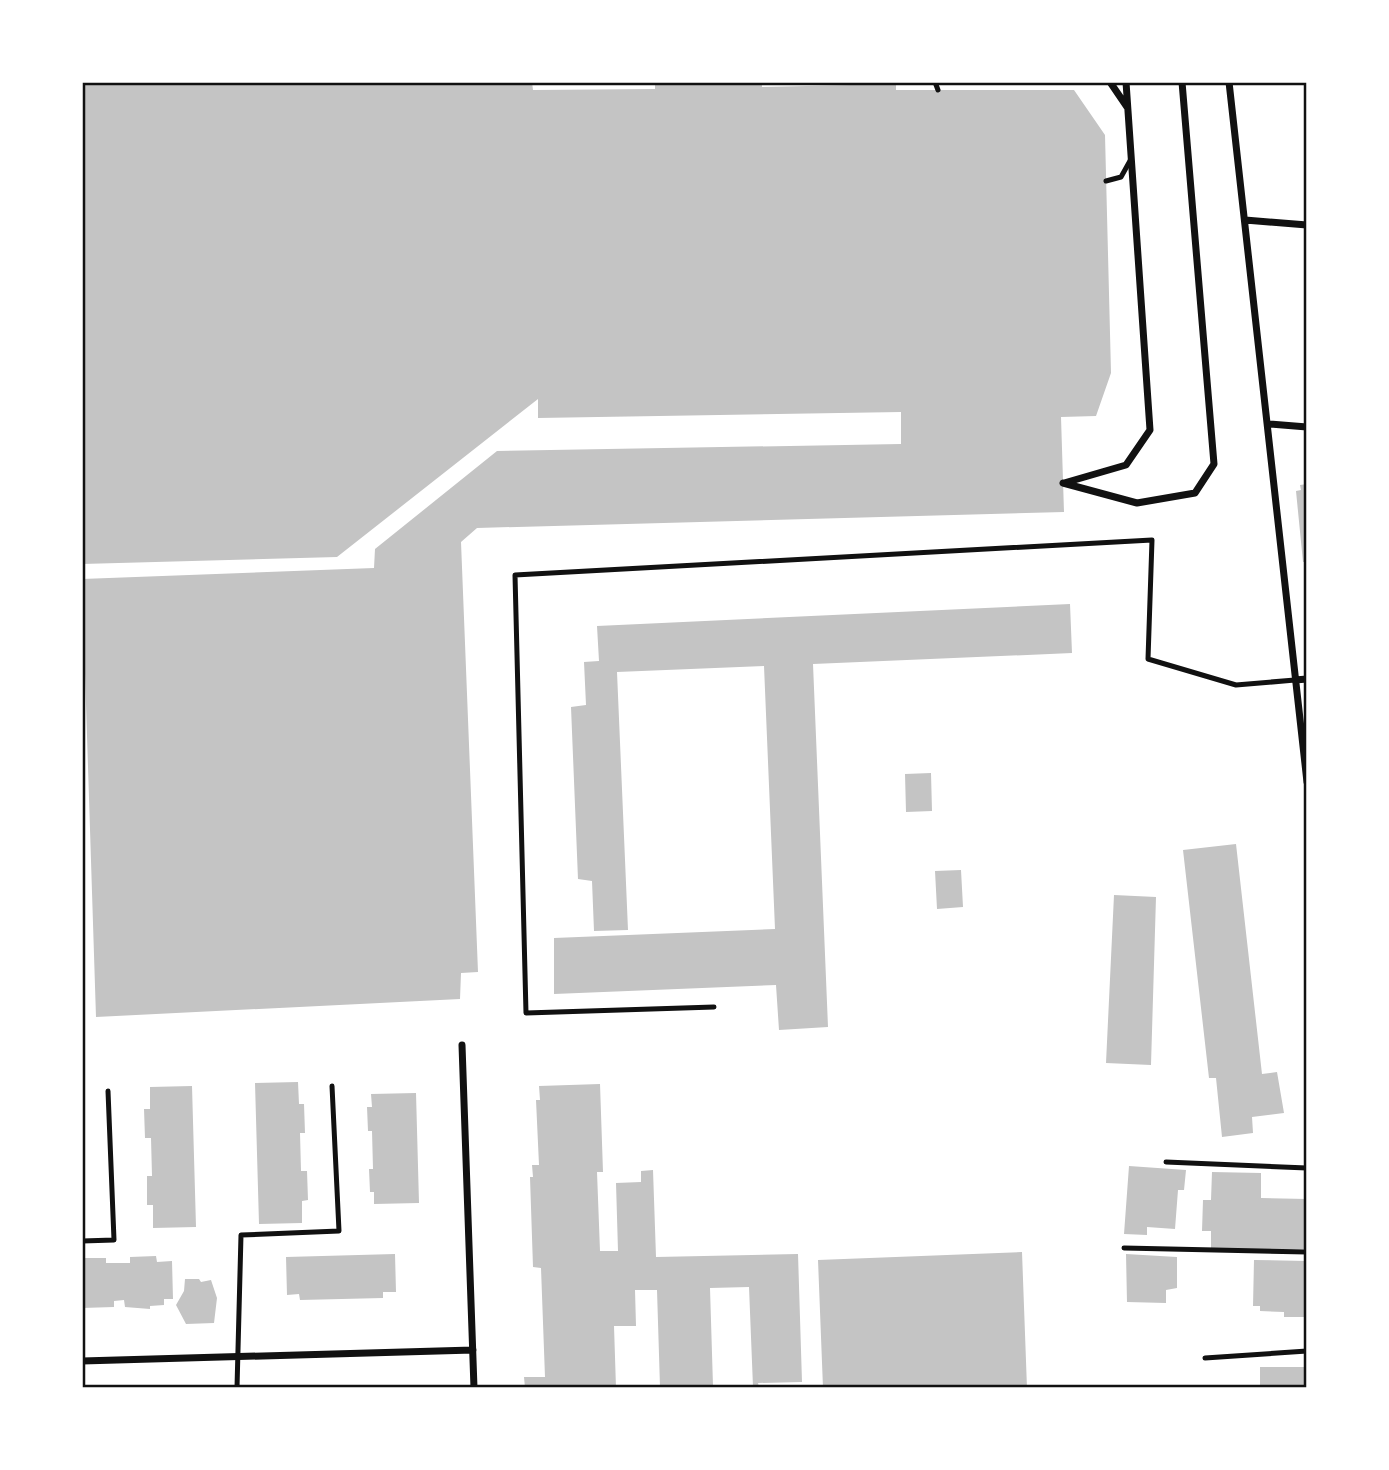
<svg xmlns="http://www.w3.org/2000/svg" width="1389" height="1470" font-family="'Public Sans',sans-serif">
<rect width="100%" height="100%" fill="#fff"/>
<path fill="#c4c4c4" d="M 82,82 L 532,82 L 533,90 L 655,89 L 655,82 L 762,82 L 762,87 L 896,84 L 896,90 L 1074,90 L 1105,135 L 1111,373 L 1096,416 L 1061,417 L 1064,512 L 477,528 L 461,542 L 478,972 L 461,973 L 460,999 L 96,1017 L 82,579 L 374,568 L 375,549 L 497,451 L 901,444 L 901,412 L 538,418 L 538,399 L 337,557 L 82,564 Z
M 1307,484 L 1307,562 L 1303,562 L 1296,491 L 1301,490 L 1300,485 Z
M 1070,604 L 1072,653 L 813,664 L 828,1027 L 779,1030 L 776,985 L 554,994 L 554,938 L 775,929 L 764,666 L 617,672 L 628,930 L 594,931 L 592,881 L 578,879 L 571,707 L 586,705 L 584,662 L 599,661 L 597,626 Z
M 931,773 L 932,811 L 906,812 L 905,774 Z
M 1236,844 L 1262,1074 L 1277,1072 L 1284,1113 L 1252,1117 L 1253,1133 L 1222,1137 L 1216,1078 L 1209,1078 L 1183,850 Z
M 961,870 L 963,907 L 937,909 L 935,871 Z
M 1114,895 L 1156,897 L 1151,1065 L 1106,1063 Z
M 298,1082 L 299,1104 L 304,1104 L 305,1133 L 300,1133 L 301,1171 L 307,1171 L 308,1200 L 302,1201 L 302,1223 L 259,1224 L 255,1083 Z
M 600,1084 L 603,1172 L 597,1172 L 600,1251 L 618,1251 L 616,1183 L 641,1182 L 641,1171 L 653,1170 L 656,1257 L 798,1254 L 802,1382 L 758,1383 L 759,1387 L 753,1387 L 749,1287 L 710,1288 L 713,1386 L 660,1387 L 657,1290 L 635,1290 L 636,1326 L 614,1326 L 616,1388 L 525,1388 L 524,1377 L 545,1377 L 541,1268 L 533,1267 L 530,1177 L 533,1177 L 532,1165 L 539,1165 L 536,1100 L 540,1100 L 539,1086 Z
M 192,1086 L 196,1227 L 153,1228 L 153,1205 L 147,1205 L 147,1176 L 152,1176 L 151,1138 L 145,1138 L 144,1109 L 150,1109 L 150,1087 Z
M 416,1093 L 419,1203 L 374,1204 L 374,1192 L 370,1192 L 369,1169 L 373,1169 L 372,1131 L 368,1131 L 367,1107 L 372,1107 L 371,1094 Z
M 1129,1166 L 1186,1170 L 1184,1190 L 1178,1190 L 1175,1229 L 1147,1227 L 1147,1235 L 1124,1234 Z
M 1212,1172 L 1261,1173 L 1261,1198 L 1307,1199 L 1307,1249 L 1211,1250 L 1211,1231 L 1202,1231 L 1203,1200 L 1211,1200 Z
M 82,1188 L 85,1188 L 85,1207 L 82,1207 Z
M 1022,1252 L 1027,1388 L 823,1388 L 818,1260 Z
M 395,1254 L 396,1292 L 383,1292 L 383,1298 L 300,1300 L 299,1294 L 287,1295 L 286,1257 Z
M 1126,1254 L 1177,1257 L 1177,1288 L 1166,1290 L 1166,1303 L 1127,1302 Z
M 156,1256 L 157,1262 L 172,1261 L 173,1299 L 164,1299 L 164,1305 L 150,1306 L 150,1309 L 125,1307 L 124,1300 L 114,1301 L 114,1307 L 82,1308 L 82,1258 L 106,1258 L 106,1263 L 130,1263 L 130,1257 Z
M 1254,1260 L 1307,1261 L 1307,1317 L 1284,1317 L 1284,1312 L 1260,1311 L 1260,1306 L 1253,1306 Z
M 185,1279 L 199,1279 L 201,1282 L 211,1280 L 217,1298 L 214,1323 L 186,1324 L 176,1305 L 184,1291 Z
M 1260,1367 L 1307,1367 L 1307,1388 L 1260,1388 Z"/>
<g fill="none" stroke-linecap="round" stroke-linejoin="round">
<path stroke="#111" stroke-width="5" d="M 935,82 L 938,90
M 1106,181 L 1121,177 L 1131,159
M 714,1007 L 526,1013 L 515,575 L 1152,540 L 1148,659 L 1236,685 L 1295,680
M 1166,1162 L 1307,1168
M 82,1241 L 114,1240 L 108,1091
M 1124,1248 L 1307,1252
M 1205,1358 L 1307,1351
M 237,1388 L 241,1235 L 339,1231 L 332,1086"/>
<path stroke="#111" stroke-width="7" d="M 1110,82 L 1127,107
M 1229,82 L 1307,782
M 1245,220 L 1307,225
M 1269,424 L 1307,427
M 1063,483 L 1137,503 L 1195,493 L 1214,464 L 1182,82
M 1064,483 L 1126,465 L 1150,430 L 1126,82
M 1295,680 L 1307,679
M 462,1045 L 474,1388
M 82,1361 L 473,1350"/>
</g>
<rect width="1389" height="1470" fill="none" stroke="#ffffff" stroke-width="168"/>
<rect x="84" y="84" width="1221" height="1302" fill="none" stroke="#111" stroke-width="2.5"/>
</svg>
